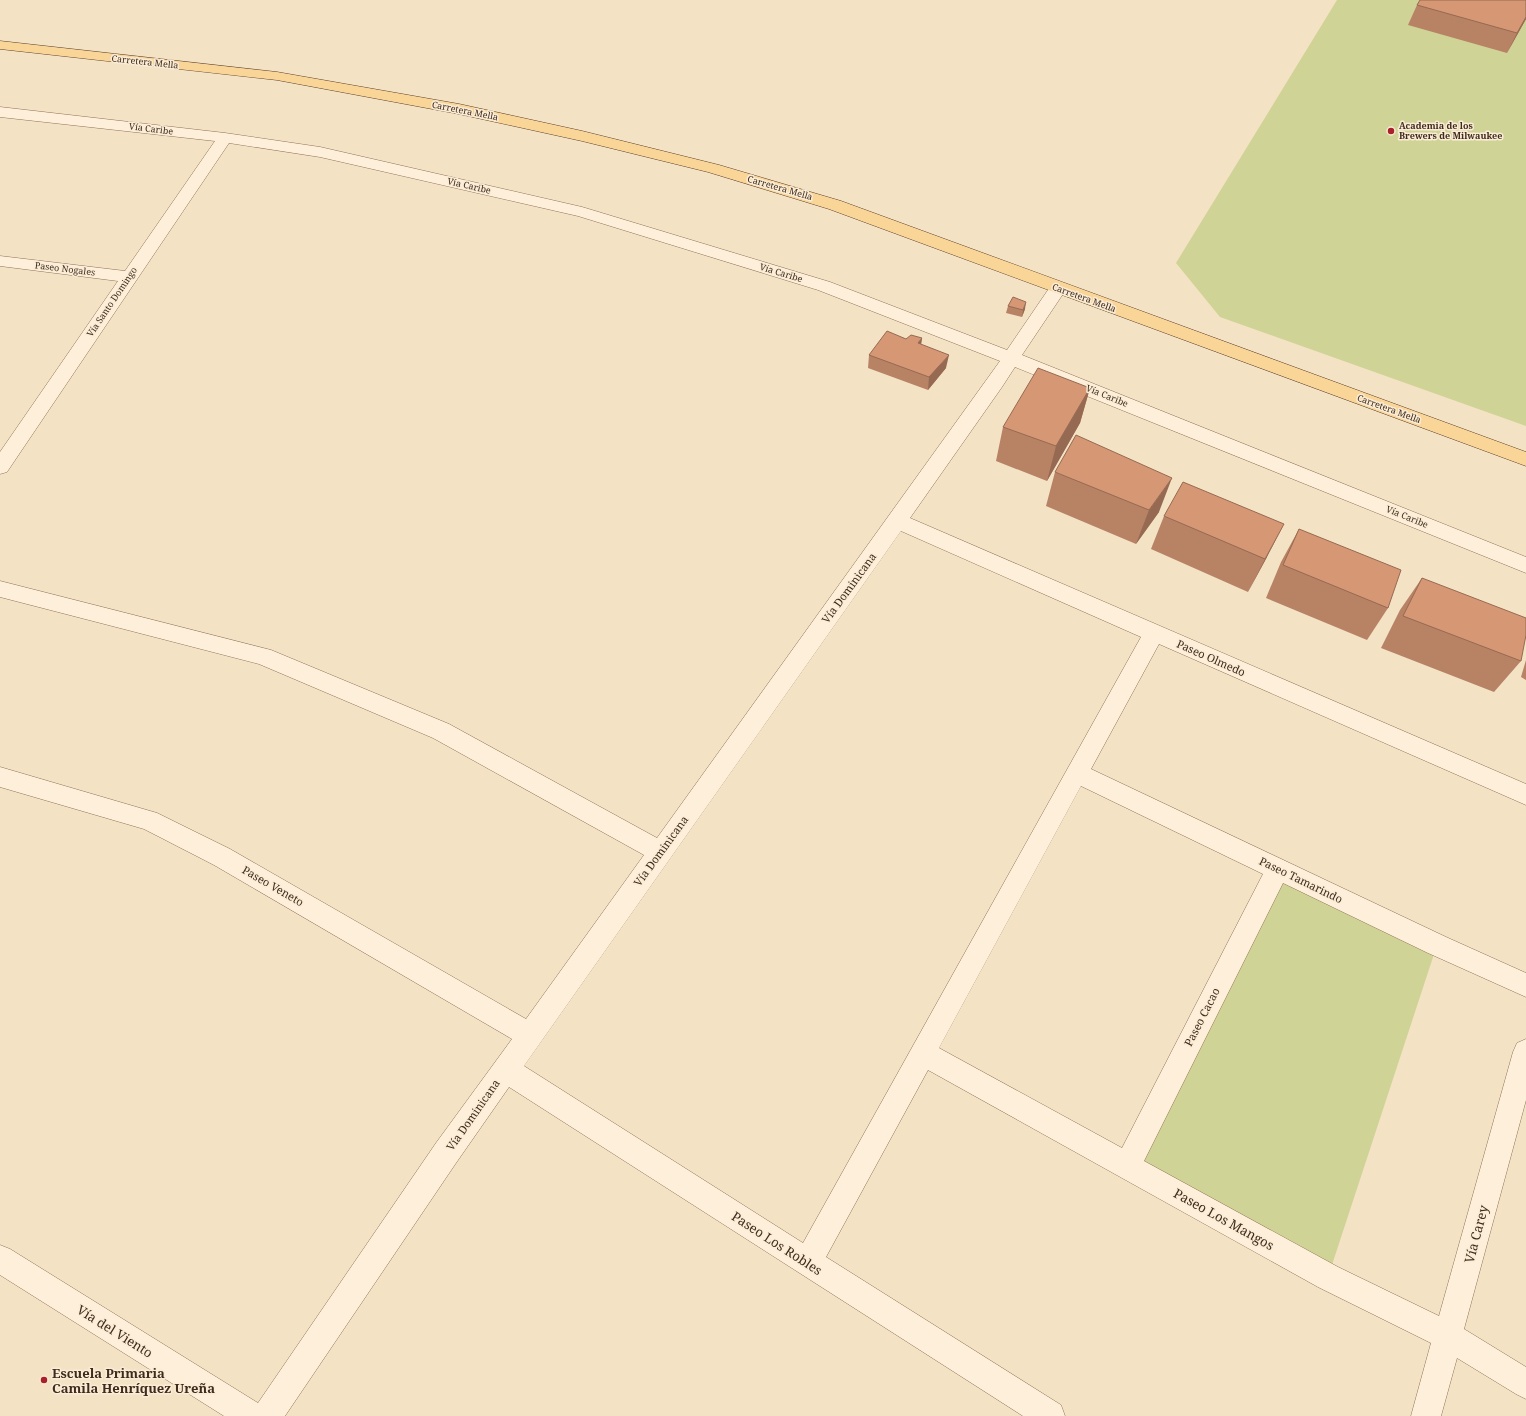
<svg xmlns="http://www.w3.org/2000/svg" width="1526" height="1416" font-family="'Noto Serif',serif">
<rect width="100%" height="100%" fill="#f3e2c4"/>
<path fill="#d0d396" d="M 1337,0 L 1526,0 L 1526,426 L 1220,317 L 1176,263 Z
M 1278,869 L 1437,945 L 1328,1277 L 1127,1166 Z"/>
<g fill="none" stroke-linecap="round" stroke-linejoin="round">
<g stroke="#917257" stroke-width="1">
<path id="minor" d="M 0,107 L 225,133 L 320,147 L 582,207 L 830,282 L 1007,350 L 1052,284 L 1058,282 L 1064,284 L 1067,288 L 1022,355 L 1526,557 L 1526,573 L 1015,367 L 1002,387 L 910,518 L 1526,784 L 1526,805 L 1159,644 L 1091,769 L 1446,937 L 1526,973 L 1526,997 L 1428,953 L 1283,883 L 1144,1161 L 1338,1267 L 1439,1316 L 1513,1052 L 1517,1043 L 1526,1039 L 1526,1100 L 1464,1329 L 1526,1367 L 1526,1399 L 1516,1394 L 1457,1358 L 1441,1416 L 1411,1416 L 1431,1343 L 1318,1287 L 928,1070 L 826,1257 L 1061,1405 L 1065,1416 L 1023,1416 L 509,1087 L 456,1163 L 285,1416 L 224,1416 L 0,1275 L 0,1245 L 10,1249 L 258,1403 L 436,1143 L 512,1039 L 214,865 L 144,829 L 0,787 L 0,767 L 157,813 L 230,849 L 526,1019 L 644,855 L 433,738 L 259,664 L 0,597 L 0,581 L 271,650 L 449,724 L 657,838 L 1000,361 L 818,290 L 578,216 L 320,157 L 229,143 L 7,472 L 0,474 L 0,452 L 118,281 L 0,266 L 0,256 L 125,271 L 215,141 L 0,117 ZM 901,531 L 1141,637 L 803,1243 L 524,1066 ZM 1081,786 L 1263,874 L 1122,1148 L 939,1048 Z"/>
</g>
<g stroke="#5e402c" stroke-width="1">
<path id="primary" d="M 0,41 L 277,72 L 459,104 L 582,131 L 719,165 L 841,201 L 1526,452 L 1526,466 L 829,209 L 708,172 L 582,141 L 459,114 L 277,80 L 0,49 Z"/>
</g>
<use href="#minor" fill="#fdefd9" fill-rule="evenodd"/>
<use href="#primary" fill="#fad598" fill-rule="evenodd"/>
</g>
<path fill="#b88265" d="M 1526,0 L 1526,19 L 1507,53 L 1408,25 L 1417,5 Z
M 1008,306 L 1025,309 L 1022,317 L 1006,313 Z
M 922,338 L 921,344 L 946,368 L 928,390 L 868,368 L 869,355 L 906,339 Z
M 1090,388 L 1080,423 L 1047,481 L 996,461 L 1003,427 Z
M 1055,472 L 1159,512 L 1136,544 L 1046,506 Z
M 1164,516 L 1267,557 L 1248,592 L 1151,549 Z
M 1299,529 L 1388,608 L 1367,640 L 1266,598 L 1281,562 Z
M 1422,578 L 1521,661 L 1494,692 L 1381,648 L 1400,610 Z
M 1526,660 L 1526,680 L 1521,677 Z"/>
<path fill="#966a52" d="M 1526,17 L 1526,19 L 1507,53 L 1517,33 Z
M 1026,302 L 1025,309 L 1022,317 L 1023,310 Z
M 922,338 L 920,352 L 918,343 Z
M 949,355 L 946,368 L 928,390 L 929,377 Z
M 1090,388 L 1080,423 L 1047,481 L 1056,446 Z
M 1172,478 L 1159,512 L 1136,544 L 1149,510 Z
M 1284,524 L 1267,557 L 1248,592 L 1265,559 Z"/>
<path fill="#d69775" stroke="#966a52" d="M 1420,0 L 1526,0 L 1526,17 L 1517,33 L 1417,5 Z
M 1013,297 L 1026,302 L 1023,310 L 1008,306 Z
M 887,331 L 906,339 L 911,335 L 922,338 L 918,343 L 949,355 L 929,377 L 869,355 Z
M 1038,368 L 1090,388 L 1056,446 L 1003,427 Z
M 1076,435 L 1172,478 L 1149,510 L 1055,472 Z
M 1183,482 L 1284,524 L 1265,559 L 1164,516 Z
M 1299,529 L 1401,570 L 1388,608 L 1283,565 Z
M 1422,578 L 1526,618 L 1526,635 L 1521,661 L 1403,616 Z"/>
<g fill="#a7202a" stroke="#faecd5" stroke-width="1.5">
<circle cx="1391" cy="131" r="4"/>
<circle cx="44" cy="1380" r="4"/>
</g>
<g text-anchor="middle" stroke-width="3" stroke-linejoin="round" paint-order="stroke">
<g font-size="9" fill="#3f2b1d" stroke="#faecd5">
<text transform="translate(145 62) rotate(6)" y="3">Carretera Mella</text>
<text transform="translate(465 111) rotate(11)" y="3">Carretera Mella</text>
<text transform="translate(151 129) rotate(7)" y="3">Vía Caribe</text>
<text transform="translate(469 186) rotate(13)" y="3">Vía Caribe</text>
<text transform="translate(780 188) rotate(16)" y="3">Carretera Mella</text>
<text transform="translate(65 269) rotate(7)" y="3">Paseo Nogales</text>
<text transform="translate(781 273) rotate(17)" y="3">Vía Caribe</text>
<text transform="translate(1084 298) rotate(20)" y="3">Carretera Mella</text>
<text transform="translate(112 302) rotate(-56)" y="3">Vía Santo Domingo</text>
<text transform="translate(1107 396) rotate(22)" y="3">Vía Caribe</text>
<text transform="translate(1389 409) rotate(20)" y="3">Carretera Mella</text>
<text transform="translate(1407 517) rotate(22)" y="3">Vía Caribe</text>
</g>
<g font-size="9" font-weight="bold" fill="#3f2b1d" stroke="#faecd5" text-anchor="start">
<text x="1399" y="129">Academia de los<tspan x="1399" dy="10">Brewers de Milwaukee</tspan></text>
</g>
<g font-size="11" fill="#3f2b1d" stroke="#faecd5">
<text transform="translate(849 588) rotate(-54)" y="4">Vía Dominicana</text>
<text transform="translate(1211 658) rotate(24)" y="4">Paseo Olmedo</text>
<text transform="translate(661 851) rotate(-54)" y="4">Vía Dominicana</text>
<text transform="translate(1301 880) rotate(26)" y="4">Paseo Tamarindo</text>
<text transform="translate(273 886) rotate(30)" y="4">Paseo Veneto</text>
<text transform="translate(1202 1017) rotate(-63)" y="4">Paseo Cacao</text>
<text transform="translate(473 1115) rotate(-55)" y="4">Vía Dominicana</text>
</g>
<g font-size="13" fill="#3f2b1d" stroke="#faecd5">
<text transform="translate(1224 1219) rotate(29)" y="5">Paseo Los Mangos</text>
<text transform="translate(1476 1234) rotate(-75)" y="5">Vía Carey</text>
<text transform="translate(777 1243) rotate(33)" y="5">Paseo Los Robles</text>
<text transform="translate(115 1331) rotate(32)" y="5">Vía del Viento</text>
</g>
<g font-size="13" font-weight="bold" fill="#3f2b1d" stroke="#faecd5" text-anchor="start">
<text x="52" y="1378">Escuela Primaria<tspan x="52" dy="15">Camila Henríquez Ureña</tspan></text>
</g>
</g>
</svg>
